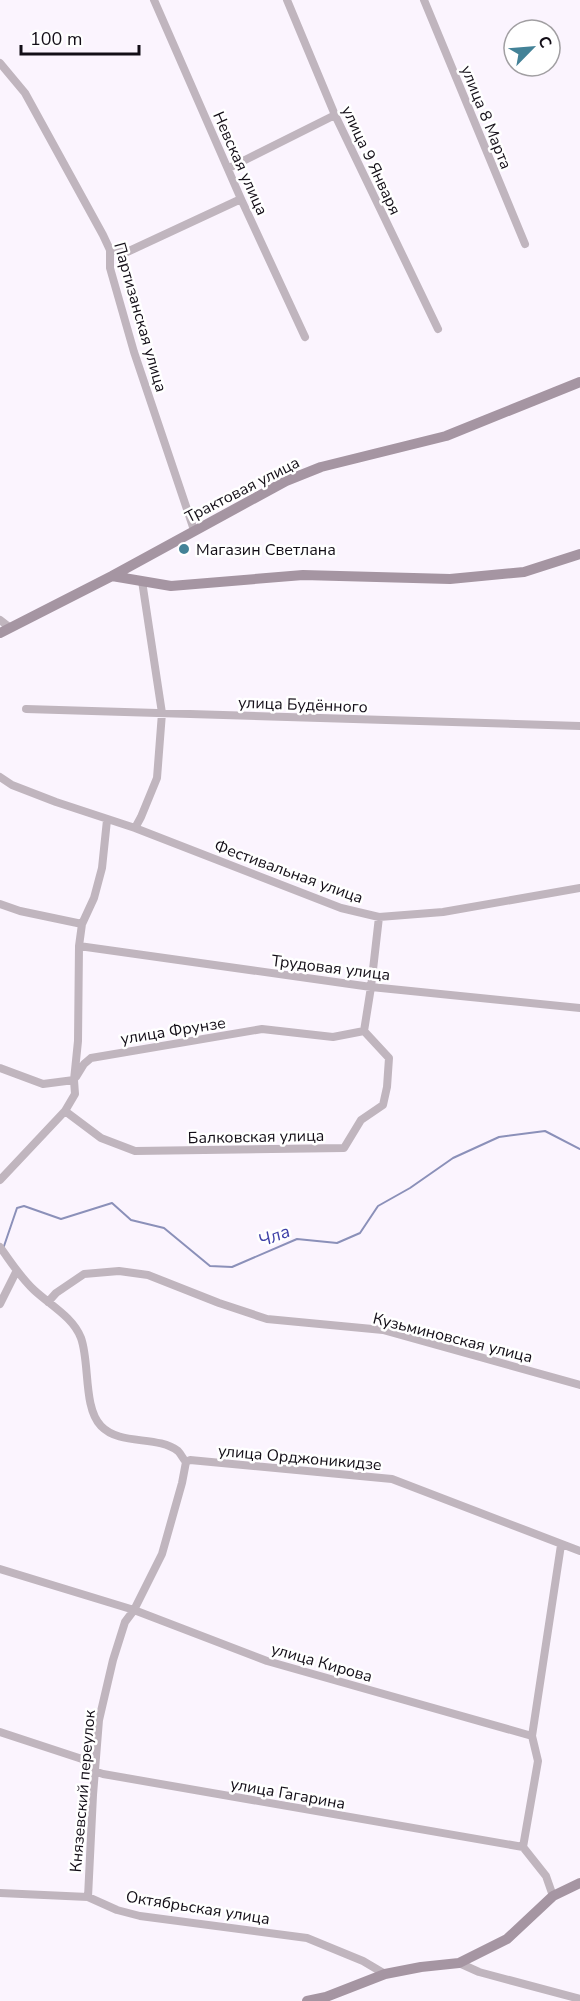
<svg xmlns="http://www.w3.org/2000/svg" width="580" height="2001" font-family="'Nunito Sans',sans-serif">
<rect width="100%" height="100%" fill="#fbf4fe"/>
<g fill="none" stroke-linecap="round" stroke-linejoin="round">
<path stroke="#8b90b9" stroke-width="2" d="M 3,1249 L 17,1208 L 24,1206 L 61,1219 L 112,1203 L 131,1220 L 164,1228 L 210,1266 L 232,1267 L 297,1239 L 337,1243 L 360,1233 L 378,1206 L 410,1188 L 453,1158 L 499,1137 L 545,1131 L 580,1149"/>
<path stroke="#c0b5be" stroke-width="8" d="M 154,0 L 241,199 L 305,337
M 287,0 L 335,115 L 438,329
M 424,0 L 525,244
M 0,63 L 25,93 L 103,235 L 110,250 L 110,268 L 134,352 L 194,530
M 229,168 L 335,115
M 110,250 L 127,252 L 241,199
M 0,620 L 9,627
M 26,709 L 580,726
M 0,777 L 12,785 L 56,802 L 135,828 L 341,908 L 379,917 L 443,912 L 580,888
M 135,828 L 141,817 L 157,778 L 162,713 L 142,581
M 0,904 L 20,911 L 82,924
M 79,946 L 371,987 L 580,1008
M 0,1068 L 43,1084 L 74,1080
M 76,1077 L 84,1064 L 91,1058 L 262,1029 L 333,1037 L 364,1031
M 65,1111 L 101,1138 L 135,1151 L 344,1148 L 361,1120 L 383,1105 L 387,1087 L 389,1058 L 364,1031 L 371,987 L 379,917
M 0,1180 L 65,1111 L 75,1094 L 74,1080 L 78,1041 L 79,946 L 82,924 L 94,898 L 102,868 L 107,820
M 0,1247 C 11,1262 20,1277 34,1290 C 50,1305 73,1317 81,1338 C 90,1363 83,1407 101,1426 C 120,1446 157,1435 178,1451 C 181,1454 183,1459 186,1462 L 182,1483 L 162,1554 L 134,1610 L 125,1622 L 113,1660 L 99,1720 L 93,1795 L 88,1897
M 48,1302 L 56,1293 L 84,1274 L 119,1271 L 148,1275 L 219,1303 L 267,1319 L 383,1330 L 580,1385
M 0,1304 L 16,1272
M 186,1462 L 190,1460 L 392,1479 L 580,1551
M 0,1569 L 134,1610 L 267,1661 L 532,1736 L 538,1761 L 523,1847
M 0,1732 L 82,1759 L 94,1771 L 103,1774 L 523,1847 L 546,1876 L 553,1896
M 532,1736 L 561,1545
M 0,1893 L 88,1897 L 117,1910 L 140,1916 L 307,1938 L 363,1961 L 385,1974
M 459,1963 L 479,1972 L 580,1999"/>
<path stroke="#a595a2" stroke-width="10" d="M 112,576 L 171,586 L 303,575 L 450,579 L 524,572 L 580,554
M 0,633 L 112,576 L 286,481 L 321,467 L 446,436 L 580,382
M 307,2001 L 326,1997 L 385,1974 L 421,1967 L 459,1963 L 507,1939 L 553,1896 L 580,1883"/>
</g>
<circle fill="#438297" stroke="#fff" stroke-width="2" cx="184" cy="549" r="6"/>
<g text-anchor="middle" stroke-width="5" stroke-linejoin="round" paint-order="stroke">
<g font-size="16" fill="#130e17" stroke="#fff">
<text transform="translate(487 117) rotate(68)" y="6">улица 8 Марта</text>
<text transform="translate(372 160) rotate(65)" y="6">улица 9 Января</text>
<text transform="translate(241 163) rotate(66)" y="6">Невская улица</text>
<text transform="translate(141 317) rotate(74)" y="6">Партизанская улица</text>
<text transform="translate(242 489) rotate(-27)" y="6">Трактовая улица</text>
<text transform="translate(303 704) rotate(2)" y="6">улица Будённого</text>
<text transform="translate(289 871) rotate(20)" y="6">Фестивальная улица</text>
<text transform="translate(331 967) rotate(7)" y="6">Трудовая улица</text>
<text transform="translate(173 1030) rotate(-9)" y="6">улица Фрунзе</text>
<text transform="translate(256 1136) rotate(-1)" y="6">Балковская улица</text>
<text transform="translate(453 1337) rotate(14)" y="6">Кузьминовская улица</text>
<text transform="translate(300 1457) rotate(5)" y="6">улица Орджоникидзе</text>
<text transform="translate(322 1662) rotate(16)" y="6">улица Кирова</text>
<text transform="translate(82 1791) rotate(-85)" y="6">Князевский переулок</text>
<text transform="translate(288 1793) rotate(10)" y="6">улица Гагарина</text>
<text transform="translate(198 1907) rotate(9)" y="6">Октябрьская улица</text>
</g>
<g font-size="16" fill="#130e17" stroke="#fff" text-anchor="start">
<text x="196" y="555">Магазин Светлана</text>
</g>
<g font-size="18" font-style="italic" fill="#3f41a7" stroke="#fff">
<text transform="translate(274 1236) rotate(-21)" y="6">Чла</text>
</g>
</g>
<g transform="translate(532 48) rotate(65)"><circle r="28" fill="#ffffff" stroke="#a19fa2" stroke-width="1.5"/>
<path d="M0-4.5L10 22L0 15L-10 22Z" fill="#438297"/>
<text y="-9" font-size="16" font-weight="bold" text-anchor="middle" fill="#130e17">С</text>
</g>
<path d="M21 45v9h118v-9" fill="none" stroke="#130e17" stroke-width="3"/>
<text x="30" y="45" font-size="18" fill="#130e17" stroke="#ffffff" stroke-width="4.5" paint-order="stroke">100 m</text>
</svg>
